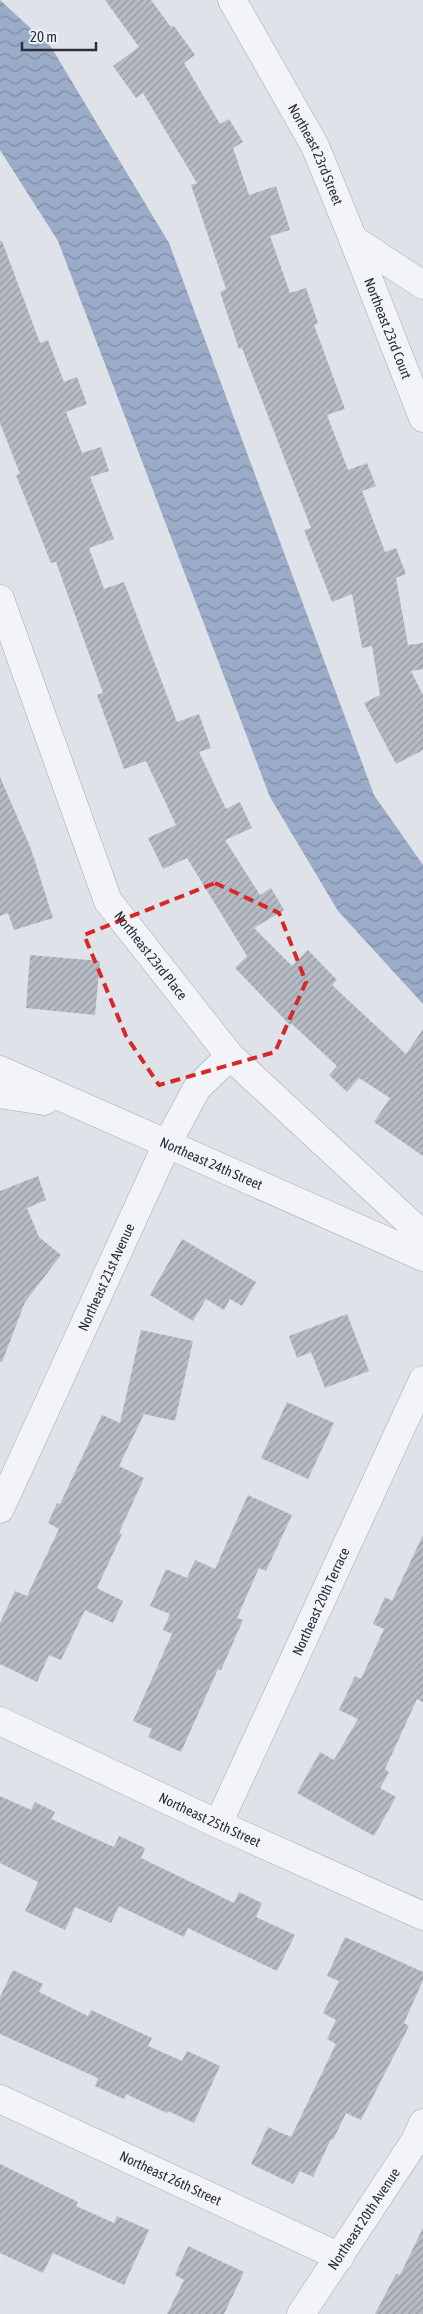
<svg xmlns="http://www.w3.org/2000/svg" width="423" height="2314" font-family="'Asap Condensed',sans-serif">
<defs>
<pattern id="water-waves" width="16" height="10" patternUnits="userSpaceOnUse" patternTransform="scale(1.25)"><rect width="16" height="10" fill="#9bacc9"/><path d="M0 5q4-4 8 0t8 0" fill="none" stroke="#7e8ca5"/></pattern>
<pattern id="building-hatch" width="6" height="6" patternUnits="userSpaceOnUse" patternTransform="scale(1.25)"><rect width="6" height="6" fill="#b7bbc6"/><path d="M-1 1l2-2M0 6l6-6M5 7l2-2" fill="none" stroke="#9598a2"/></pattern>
</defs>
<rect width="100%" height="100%" fill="#e0e2e9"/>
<path fill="url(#water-waves)" d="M 0,0 L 51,47 L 169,243 L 374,795 L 423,865 L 423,1004 L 338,911 L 270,797 L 58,241 L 0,150 Z"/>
<path fill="url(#building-hatch)" d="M 105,0 L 151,0 L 171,27 L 174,26 L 195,55 L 184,63 L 220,124 L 229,119 L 243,142 L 233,148 L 249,195 L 276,186 L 290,230 L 270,236 L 290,293 L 306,288 L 318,323 L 314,325 L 345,409 L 327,415 L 348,470 L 367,463 L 376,486 L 362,491 L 385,552 L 396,548 L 406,574 L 396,578 L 408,645 L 423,643 L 423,669 L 411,671 L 423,695 L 423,750 L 396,764 L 364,703 L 380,695 L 372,646 L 362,648 L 352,594 L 332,602 L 304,530 L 311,528 L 242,348 L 239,349 L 220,292 L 226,289 L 191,185 L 197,183 L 143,93 L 136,98 L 113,66 L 139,47 Z
M 0,241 L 2,241 L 40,343 L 48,340 L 64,382 L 77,377 L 87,404 L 66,412 L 82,453 L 101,447 L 109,471 L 90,477 L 114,539 L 89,548 L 104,589 L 124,582 L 177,722 L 199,714 L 211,748 L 199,752 L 226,809 L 240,802 L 252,828 L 225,840 L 260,895 L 271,888 L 284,910 L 254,928 L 292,966 L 308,950 L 337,980 L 332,985 L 406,1054 L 423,1029 L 423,1156 L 374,1122 L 390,1098 L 359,1078 L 347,1092 L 329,1075 L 337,1066 L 292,1024 L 290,1025 L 235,968 L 247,956 L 187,858 L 163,869 L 148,838 L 176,825 L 146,761 L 124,769 L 97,695 L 103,693 L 56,562 L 51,563 L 16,475 L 20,474 L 0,423 Z
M 0,777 L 31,849 L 53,918 L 14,930 L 8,913 L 0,916 Z
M 30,955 L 100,961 L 95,1015 L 26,1008 Z
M 38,1176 L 46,1200 L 27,1208 L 39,1237 L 61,1255 L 25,1302 L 2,1362 L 0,1362 L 0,1191 Z
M 182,1239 L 256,1282 L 242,1306 L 230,1299 L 224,1310 L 206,1299 L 193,1321 L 150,1295 Z
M 347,1314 L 369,1371 L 325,1388 L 311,1352 L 297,1358 L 289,1336 Z
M 141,1330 L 193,1341 L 175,1421 L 144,1414 L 119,1466 L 144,1478 L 119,1533 L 122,1534 L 97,1588 L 123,1601 L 113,1623 L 85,1610 L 61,1660 L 49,1655 L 37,1682 L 0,1664 L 0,1623 L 15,1591 L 27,1596 L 59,1529 L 48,1523 L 57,1503 L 60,1504 L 102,1415 L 120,1423 Z
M 287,1402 L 334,1423 L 308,1479 L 261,1458 Z
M 248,1495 L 292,1515 L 266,1571 L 259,1568 L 237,1618 L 243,1620 L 221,1670 L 218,1669 L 181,1752 L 148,1737 L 152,1729 L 133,1721 L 172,1634 L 163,1630 L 170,1614 L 150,1606 L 166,1569 L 187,1578 L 195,1560 L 215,1569 Z
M 423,1535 L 423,1702 L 417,1699 L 385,1769 L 389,1772 L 380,1788 L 396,1797 L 374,1836 L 297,1793 L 320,1752 L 334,1760 L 358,1719 L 339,1710 L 355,1676 L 361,1679 L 384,1629 L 373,1624 L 385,1597 L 392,1601 Z
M 0,1796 L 31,1810 L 35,1802 L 55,1812 L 51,1819 L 114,1847 L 119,1836 L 145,1848 L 141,1858 L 234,1903 L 239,1892 L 262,1903 L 256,1917 L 295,1935 L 277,1971 L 188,1928 L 184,1937 L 119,1906 L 111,1923 L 75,1907 L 65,1930 L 25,1911 L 38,1882 L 0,1863 Z
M 345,1937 L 423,1972 L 423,1980 L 404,2023 L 409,2026 L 361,2120 L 346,2113 L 333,2140 L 331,2139 L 313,2177 L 300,2171 L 293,2184 L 251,2164 L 268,2127 L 291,2137 L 336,2044 L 327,2039 L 336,2020 L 323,2013 L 339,1981 L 327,1976 Z
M 13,1970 L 43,1984 L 39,1992 L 88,2016 L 91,2010 L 152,2038 L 148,2046 L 182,2061 L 187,2051 L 220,2066 L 194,2123 L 168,2111 L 167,2113 L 126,2094 L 124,2099 L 95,2086 L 98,2078 L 0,2034 L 0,1997 Z
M 0,2164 L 78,2202 L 76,2206 L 114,2223 L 117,2216 L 149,2230 L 124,2285 L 53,2253 L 43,2273 L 0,2253 Z
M 423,2228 L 423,2314 L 375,2314 L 396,2274 L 400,2275 Z
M 188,2246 L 244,2272 L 224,2314 L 167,2314 L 184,2280 L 175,2275 Z"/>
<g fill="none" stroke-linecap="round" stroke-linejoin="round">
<g stroke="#a5a8b3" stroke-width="29">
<g id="minor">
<path id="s1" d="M 232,0 L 315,146 L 353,239 L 423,285"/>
<path id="s2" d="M 353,239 L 423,418"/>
<path id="s3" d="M 0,599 L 108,901 L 230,1056 L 423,1235"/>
<path id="s4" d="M 0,1070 L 423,1257"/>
<path d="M 0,1094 L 44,1101"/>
<path id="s5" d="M 0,1509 L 168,1142 L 197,1088 L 230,1056"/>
<path id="s6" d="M 0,1721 L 218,1824 L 423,1916"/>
<path id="s7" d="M 218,1824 L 423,1380"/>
<path id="s8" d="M 0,2099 L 340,2257"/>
<path id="s9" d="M 301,2314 L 415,2141 L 423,2123"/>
</g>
</g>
<use href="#minor" stroke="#f3f4f7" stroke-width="28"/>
</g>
<path fill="none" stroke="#d62828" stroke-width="4" stroke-dasharray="10 6" stroke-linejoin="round" d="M 215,883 L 279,913 L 306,982 L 275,1052 L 159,1085 L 126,1036 L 84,935 Z"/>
<g text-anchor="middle" stroke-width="4.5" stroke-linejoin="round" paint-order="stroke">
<g font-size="14" fill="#292e40" stroke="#eff1f6">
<text dy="5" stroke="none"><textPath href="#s1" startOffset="176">Northeast 23rd Street</textPath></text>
<text dy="5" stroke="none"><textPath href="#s2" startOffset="96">Northeast 23rd Court</textPath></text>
<text dy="5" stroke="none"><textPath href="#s3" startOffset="390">Northeast 23rd Place</textPath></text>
<text dy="5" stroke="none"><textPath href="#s4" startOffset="231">Northeast 24th Street</textPath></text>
<text dy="5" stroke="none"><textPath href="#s5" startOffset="255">Northeast 21st Avenue</textPath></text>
<text dy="5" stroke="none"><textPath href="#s7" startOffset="245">Northeast 20th Terrace</textPath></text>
<text dy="5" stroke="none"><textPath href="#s6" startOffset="232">Northeast 25th Street</textPath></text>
<text dy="5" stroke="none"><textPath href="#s8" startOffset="188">Northeast 26th Street</textPath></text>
<text dy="5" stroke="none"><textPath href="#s9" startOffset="114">Northeast 20th Avenue</textPath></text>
</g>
</g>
<path d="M22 42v8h74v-8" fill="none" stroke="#292e40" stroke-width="2.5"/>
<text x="30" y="42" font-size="15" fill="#292e40" stroke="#eff1f6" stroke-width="4" paint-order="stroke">20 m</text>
</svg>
